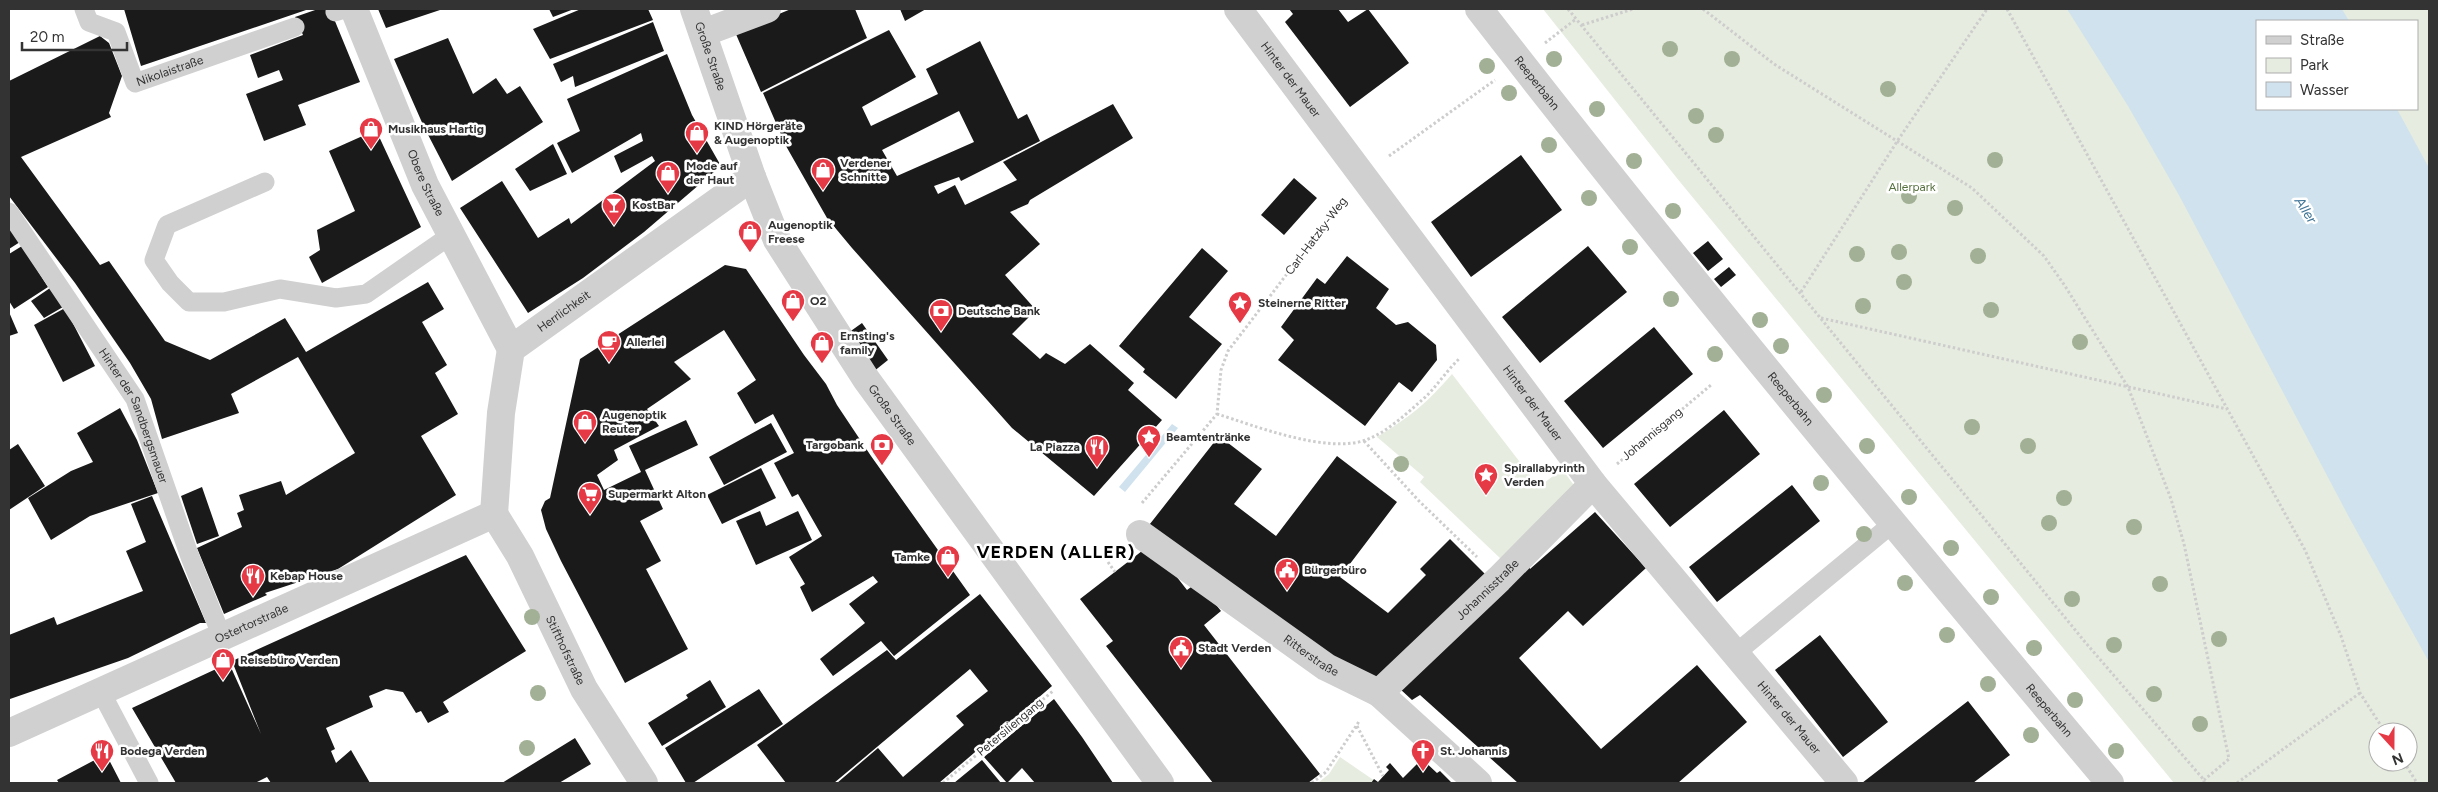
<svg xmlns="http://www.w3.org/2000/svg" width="2438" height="792" font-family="Figtree,sans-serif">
<rect width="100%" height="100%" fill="#fff"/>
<path fill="#e6ecdf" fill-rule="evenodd" d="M 1543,9 L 2429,9 L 2429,783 L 2174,783 L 1676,177 ZM 2257,21 L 2417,21 L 2417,109 L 2257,109 ZM 2378,732 L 2408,732 L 2408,762 L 2378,762 Z
M 1452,374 L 1539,487 L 1562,469 L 1576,488 L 1501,559 L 1420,482 L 1424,477 L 1377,437 C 1410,417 1427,403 1452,374 Z
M 1340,757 L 1372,779 L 1376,783 L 1318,783 L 1329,774 Z"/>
<path fill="#cfe2ee" d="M 2067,9 L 2342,9 L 2349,21 L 2257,21 L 2257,109 L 2397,109 L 2429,168 L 2429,662 L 2350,519 L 2180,197 L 2128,106 Z
M 1172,424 L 1178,428 L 1125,492 L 1119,487 Z"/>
<path fill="#1a1a1a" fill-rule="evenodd" d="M 124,9 L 309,9 L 141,66 Z
M 318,9 L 330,9 L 360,82 L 298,105 L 306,125 L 264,141 L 246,94 L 283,80 L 279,70 L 258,78 L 250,55 L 303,35 L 295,17 Z
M 378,9 L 443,9 L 386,28 Z
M 549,9 L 574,9 L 553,17 Z
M 581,9 L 648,9 L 653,20 L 550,59 L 533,29 Z
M 791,9 L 855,9 L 867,38 L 761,92 L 735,32 Z
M 900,9 L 926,9 L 905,21 Z
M 1289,9 L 1338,9 L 1348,22 L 1368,9 L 1409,63 L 1350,107 L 1285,22 L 1293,14 Z
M 653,22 L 664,51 L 575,87 L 573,76 L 561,82 L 553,64 Z
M 889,30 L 916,77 L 862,107 L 871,126 L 938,94 L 926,69 L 980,41 L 1018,119 L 1027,114 L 1040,141 L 961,181 L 959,177 L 934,186 L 938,194 L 955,185 L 965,205 L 1017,180 L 1003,162 L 1113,104 L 1133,138 L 1030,200 L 1028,204 L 1010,212 L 1040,244 L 1005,275 L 1036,310 L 1012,334 L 1040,359 L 1046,353 L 1065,364 L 1090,344 L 1134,383 L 1128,390 L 1162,420 L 1094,496 L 1012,428 L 852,248 L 827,218 L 811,190 L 786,146 L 763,93 ZM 959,111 L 974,142 L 897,176 L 882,150 Z
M 100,36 L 109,43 L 122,76 L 109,113 L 111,117 L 21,157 L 100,265 L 109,261 L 165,341 L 210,360 L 285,318 L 306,352 L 428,282 L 444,309 L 422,322 L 447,365 L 435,373 L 458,414 L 421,436 L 456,495 L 338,569 L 265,593 L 267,595 L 224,614 L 197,548 L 242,527 L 237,513 L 244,510 L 239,495 L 281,481 L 286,495 L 355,453 L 298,357 L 231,394 L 239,413 L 162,439 L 151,399 L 130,363 L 75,283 L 9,196 L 9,81 Z
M 448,38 L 473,94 L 496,78 L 507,94 L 520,86 L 543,122 L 452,181 L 424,127 L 394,59 Z
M 667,54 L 692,115 L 721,166 L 644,232 L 583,278 L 528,313 L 460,208 L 502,181 L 538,238 L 569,218 L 571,224 L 655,161 L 652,156 L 621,173 L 614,156 L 643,141 L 641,133 L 572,173 L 557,143 L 580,131 L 567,99 Z
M 376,130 L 421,227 L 322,283 L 309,257 L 320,250 L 317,230 L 355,211 L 329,151 Z
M 553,144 L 567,174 L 530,191 L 515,169 Z
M 1521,155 L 1562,210 L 1471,277 L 1431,222 Z
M 1294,178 L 1317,198 L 1284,235 L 1261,215 Z
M 9,225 L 20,242 L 9,249 Z
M 1708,241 L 1723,259 L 1708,271 L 1693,253 Z
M 22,246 L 48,287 L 14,309 L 9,301 L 9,254 Z
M 1588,246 L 1627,292 L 1540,363 L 1502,317 Z
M 1202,248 L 1228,271 L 1189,317 L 1222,344 L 1176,399 L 1143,372 L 1145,369 L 1119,346 Z
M 1347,256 L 1389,289 L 1376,308 L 1396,325 L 1408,322 L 1436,345 L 1437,360 L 1412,392 L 1399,382 L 1365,426 L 1278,360 L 1294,340 L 1281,327 L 1317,278 L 1325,284 Z
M 725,265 L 746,269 L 804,355 L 826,384 L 837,405 L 871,456 L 970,595 L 894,656 L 881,641 L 833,676 L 820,659 L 865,623 L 849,604 L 878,582 L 873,576 L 812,612 L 800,587 L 805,584 L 789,557 L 822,536 L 798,494 L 792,497 L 774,463 L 794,453 L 773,414 L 755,424 L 737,393 L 756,380 L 724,330 L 674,362 L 691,379 L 647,409 L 659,426 L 614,450 L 618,460 L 597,475 L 604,490 L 641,472 L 629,446 L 686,420 L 698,445 L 645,470 L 663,509 L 640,521 L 661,561 L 646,569 L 688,649 L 625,683 L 561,561 L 546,529 L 541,510 L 545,501 L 550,498 L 580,359 Z
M 1729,267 L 1736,275 L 1721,287 L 1714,279 Z
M 50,288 L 63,307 L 44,318 L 31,301 Z
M 65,308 L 95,366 L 63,382 L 34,325 Z
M 9,312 L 18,333 L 9,336 Z
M 862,323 L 888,360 L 868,376 L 841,338 Z
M 1654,327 L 1693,374 L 1603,448 L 1564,401 Z
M 120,408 L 137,440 L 158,493 L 90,516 L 51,540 L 28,498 L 71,471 L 93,462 L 77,433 Z
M 1724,410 L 1760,454 L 1670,527 L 1634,484 Z
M 771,423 L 787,452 L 724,485 L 709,457 Z
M 1219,436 L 1262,469 L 1234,504 L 1276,536 L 1337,456 L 1397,502 L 1340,577 L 1388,613 L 1426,575 L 1420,569 L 1450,539 L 1487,576 L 1372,686 L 1146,529 Z
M 18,444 L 45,486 L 9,510 L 9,450 Z
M 761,468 L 776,498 L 722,524 L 707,495 Z
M 1792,485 L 1820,521 L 1717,602 L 1689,567 Z
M 202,487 L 219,536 L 197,544 L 181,496 Z
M 152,496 L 206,623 L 200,623 L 128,658 L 10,699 L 9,635 L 54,617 L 57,625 L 143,591 L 126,551 L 146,542 L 131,504 Z
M 760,511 L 766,526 L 798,511 L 812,540 L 756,565 L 736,521 Z
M 1595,512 L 1646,568 L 1583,626 L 1568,611 L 1519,658 L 1601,749 L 1697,665 L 1747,722 L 1678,783 L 1518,783 L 1420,695 L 1412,700 L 1399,688 L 1528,563 L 1530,569 Z
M 1151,544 L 1187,590 L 1198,582 L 1221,611 L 1204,625 L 1320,774 L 1308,783 L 1213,783 L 1106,646 L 1113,641 L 1080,599 Z
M 466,555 L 526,651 L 443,702 L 449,712 L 428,723 L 421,711 L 416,713 L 403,692 L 386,689 L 369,696 L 373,707 L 326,728 L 335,749 L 331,751 L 336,763 L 351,750 L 370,783 L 271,783 L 267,777 L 255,783 L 176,783 L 132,708 L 229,663 L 261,734 L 232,661 Z
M 980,594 L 1052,686 L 939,783 L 837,783 L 878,748 L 903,777 L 964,725 L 956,716 L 988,691 L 970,669 L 834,783 L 786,783 L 757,745 L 887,650 L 896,660 Z
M 1820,635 L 1888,722 L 1843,757 L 1775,670 Z
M 710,680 L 726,707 L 662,746 L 648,723 L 688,698 L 686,695 Z
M 759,689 L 783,724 L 693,783 L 686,783 L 665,748 Z
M 1054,699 L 1082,737 L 1113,783 L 1035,783 L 1022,768 L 1007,783 L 984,757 Z
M 1968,701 L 2010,755 L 1973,783 L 1862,783 Z
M 575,738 L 591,764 L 559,783 L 502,783 Z
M 106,754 L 121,783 L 59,783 L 57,780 Z
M 1422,759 L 1437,773 L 1440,771 L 1452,783 L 1371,783 L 1374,779 L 1378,782 L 1389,770 L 1386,767 L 1390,763 L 1403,778 Z
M 982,760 L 1001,783 L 954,783 Z"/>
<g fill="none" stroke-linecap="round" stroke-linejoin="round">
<path stroke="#cdcdcd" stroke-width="3" stroke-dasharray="2.5 2.5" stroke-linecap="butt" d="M 1568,9 L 2085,642 L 2204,780 L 2204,783
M 1703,9 L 1774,64 L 1972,188 L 2044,256 L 2065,286 L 2128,387 L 2171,499 L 2184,544 L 2229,759 L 2204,780
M 2007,9 L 2305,550 L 2341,636 L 2360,693 L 2385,732
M 1582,25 L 1633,9
M 1545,43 L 1576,19
M 1389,156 L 1495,80
M 1801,292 L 1898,140 L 1987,9
M 1821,318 L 2227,409
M 1217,414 C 1256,426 1326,454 1366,440 C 1387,432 1405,415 1422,400 C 1436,388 1446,371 1460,358
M 1364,441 L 1419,501 L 1477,557
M 1617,464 L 1711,385
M 1142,503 L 1217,414 L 1221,370 L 1228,351 L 1342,202
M 1108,562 L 1115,572
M 1357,726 L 1383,776
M 2404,762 L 2417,783
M 943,783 L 1053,691
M 1312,783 L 1326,772 L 1360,720
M 2237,783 L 2360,693"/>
<g stroke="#d0d0d0" stroke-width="19">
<path id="s1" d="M 84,9 L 89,22 L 116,32 L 135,83 L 295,27"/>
<path d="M 335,12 L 345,9"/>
<path d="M 265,182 L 167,225 L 154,260 L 170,283 L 189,302 L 224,302 L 280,289 L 336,298 L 366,294 L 451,235"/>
<path id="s2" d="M 9,212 L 135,399 L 190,557 L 222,637"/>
<path d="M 1736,653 L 1892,524"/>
<path d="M 101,692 L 149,783"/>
</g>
<g stroke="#d0d0d0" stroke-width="28">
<path id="s3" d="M 354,9 L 425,185 L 511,349"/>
<path id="s4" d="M 694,9 L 752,177 L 777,240 L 866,379 L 1160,783"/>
<path id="s5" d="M 1238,9 L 1593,484 L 1844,783"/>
<path id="s6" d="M 1479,9 C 1683,272 1896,528 2110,783"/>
<path d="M 703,33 L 767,9"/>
<path id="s7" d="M 494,514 L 501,413 L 511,349 L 752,177"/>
<path id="s8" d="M 494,514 L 520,556 L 584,689 L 644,783"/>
<path id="s9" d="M 1140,534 L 1326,667 L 1379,693 L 1478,783"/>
<path id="s10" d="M 1379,693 L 1499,579 L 1593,484"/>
<path id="s11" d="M 9,733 L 494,514"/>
</g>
</g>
<g fill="#a2b095">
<circle cx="1670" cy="49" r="8"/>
<circle cx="1554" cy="59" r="8"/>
<circle cx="1732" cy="59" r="8"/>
<circle cx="1487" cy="66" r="8"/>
<circle cx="1888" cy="89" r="8"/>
<circle cx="1509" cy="93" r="8"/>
<circle cx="1597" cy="109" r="8"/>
<circle cx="1696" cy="116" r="8"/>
<circle cx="1716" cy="135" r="8"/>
<circle cx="1549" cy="145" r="8"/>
<circle cx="1995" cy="160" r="8"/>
<circle cx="1634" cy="161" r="8"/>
<circle cx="1909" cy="196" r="8"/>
<circle cx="1589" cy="198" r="8"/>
<circle cx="1955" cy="208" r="8"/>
<circle cx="1673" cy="211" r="8"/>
<circle cx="1630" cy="247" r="8"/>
<circle cx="1899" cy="252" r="8"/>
<circle cx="1857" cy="254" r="8"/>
<circle cx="1978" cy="256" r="8"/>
<circle cx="1904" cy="282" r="8"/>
<circle cx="1671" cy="299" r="8"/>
<circle cx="1863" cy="306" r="8"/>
<circle cx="1991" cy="310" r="8"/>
<circle cx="1760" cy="320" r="8"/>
<circle cx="2080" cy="342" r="8"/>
<circle cx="1781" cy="346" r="8"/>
<circle cx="1715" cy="354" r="8"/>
<circle cx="1824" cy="395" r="8"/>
<circle cx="1972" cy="427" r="8"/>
<circle cx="1867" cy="446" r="8"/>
<circle cx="2028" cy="446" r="8"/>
<circle cx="1401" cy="464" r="8"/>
<circle cx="1821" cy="483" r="8"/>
<circle cx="1909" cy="497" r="8"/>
<circle cx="2064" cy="498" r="8"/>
<circle cx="2049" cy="523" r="8"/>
<circle cx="2134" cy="527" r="8"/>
<circle cx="1864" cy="534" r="8"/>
<circle cx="1951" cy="548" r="8"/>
<circle cx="1905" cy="583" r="8"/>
<circle cx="2160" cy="584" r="8"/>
<circle cx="1991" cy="597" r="8"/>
<circle cx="2072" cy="599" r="8"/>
<circle cx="532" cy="617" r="8"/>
<circle cx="1947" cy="635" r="8"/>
<circle cx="2219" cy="639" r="8"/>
<circle cx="2114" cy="645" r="8"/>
<circle cx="2034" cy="648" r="8"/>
<circle cx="1988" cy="684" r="8"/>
<circle cx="538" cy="693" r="8"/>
<circle cx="2154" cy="694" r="8"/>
<circle cx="2075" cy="700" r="8"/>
<circle cx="2200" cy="724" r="8"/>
<circle cx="2031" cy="735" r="8"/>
<circle cx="527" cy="748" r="8"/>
<circle cx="2116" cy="751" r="8"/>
</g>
<defs>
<g id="shop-pin" transform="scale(1.25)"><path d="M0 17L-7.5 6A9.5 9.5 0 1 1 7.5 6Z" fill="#e63946" stroke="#fff"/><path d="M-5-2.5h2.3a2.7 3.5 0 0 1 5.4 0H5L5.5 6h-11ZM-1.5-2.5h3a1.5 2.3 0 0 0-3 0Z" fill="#fff"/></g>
<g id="bar-pin" transform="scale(1.25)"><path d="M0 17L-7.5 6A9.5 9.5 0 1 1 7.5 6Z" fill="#e63946" stroke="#fff"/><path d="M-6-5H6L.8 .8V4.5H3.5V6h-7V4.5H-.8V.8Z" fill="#fff"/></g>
<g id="sight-pin" transform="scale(1.25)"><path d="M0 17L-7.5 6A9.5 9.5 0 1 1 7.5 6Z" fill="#e63946" stroke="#fff"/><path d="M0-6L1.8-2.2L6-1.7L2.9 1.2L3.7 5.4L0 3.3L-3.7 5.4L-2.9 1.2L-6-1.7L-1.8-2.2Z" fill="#fff"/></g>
<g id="bank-pin" transform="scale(1.25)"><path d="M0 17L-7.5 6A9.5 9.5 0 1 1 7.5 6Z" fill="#e63946" stroke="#fff"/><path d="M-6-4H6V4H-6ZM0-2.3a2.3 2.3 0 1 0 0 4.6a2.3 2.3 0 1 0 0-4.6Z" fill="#fff"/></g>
<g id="cafe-pin" transform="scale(1.25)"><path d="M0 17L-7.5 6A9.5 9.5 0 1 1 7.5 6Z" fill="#e63946" stroke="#fff"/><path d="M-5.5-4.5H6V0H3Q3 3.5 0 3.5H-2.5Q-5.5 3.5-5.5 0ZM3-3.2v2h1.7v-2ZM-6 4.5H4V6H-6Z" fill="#fff"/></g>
<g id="restaurant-pin" transform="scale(1.25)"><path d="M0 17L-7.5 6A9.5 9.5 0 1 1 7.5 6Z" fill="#e63946" stroke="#fff"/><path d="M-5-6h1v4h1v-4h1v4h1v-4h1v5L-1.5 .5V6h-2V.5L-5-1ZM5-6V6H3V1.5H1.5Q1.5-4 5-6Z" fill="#fff"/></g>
<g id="supermarket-pin" transform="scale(1.25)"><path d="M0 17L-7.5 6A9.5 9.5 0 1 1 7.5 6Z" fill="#e63946" stroke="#fff"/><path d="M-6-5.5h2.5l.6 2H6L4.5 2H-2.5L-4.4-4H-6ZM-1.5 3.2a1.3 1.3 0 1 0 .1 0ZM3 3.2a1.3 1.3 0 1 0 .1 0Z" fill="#fff"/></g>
<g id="civic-pin" transform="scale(1.25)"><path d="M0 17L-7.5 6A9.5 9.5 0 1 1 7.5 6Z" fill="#e63946" stroke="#fff"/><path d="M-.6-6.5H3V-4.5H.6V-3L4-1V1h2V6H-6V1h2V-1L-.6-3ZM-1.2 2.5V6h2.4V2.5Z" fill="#fff"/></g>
<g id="church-pin" transform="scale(1.25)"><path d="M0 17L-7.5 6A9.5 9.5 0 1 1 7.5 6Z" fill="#e63946" stroke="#fff"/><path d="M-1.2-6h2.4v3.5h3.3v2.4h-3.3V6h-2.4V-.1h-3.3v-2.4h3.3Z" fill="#fff"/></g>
</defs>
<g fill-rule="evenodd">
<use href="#shop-pin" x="371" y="129"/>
<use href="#shop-pin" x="697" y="133"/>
<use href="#shop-pin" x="823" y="170"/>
<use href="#shop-pin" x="668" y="173"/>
<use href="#bar-pin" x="614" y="205"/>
<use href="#shop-pin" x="750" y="232"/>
<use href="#shop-pin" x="793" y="301"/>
<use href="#sight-pin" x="1240" y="303"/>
<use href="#bank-pin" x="941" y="311"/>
<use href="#cafe-pin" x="609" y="342"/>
<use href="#shop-pin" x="822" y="343"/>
<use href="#shop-pin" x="585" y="422"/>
<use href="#sight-pin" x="1149" y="437"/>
<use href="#bank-pin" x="882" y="445"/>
<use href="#restaurant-pin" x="1097" y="447"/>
<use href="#sight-pin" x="1486" y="475"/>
<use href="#supermarket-pin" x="590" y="494"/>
<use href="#shop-pin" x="948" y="557"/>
<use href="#civic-pin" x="1287" y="570"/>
<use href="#restaurant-pin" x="253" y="576"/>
<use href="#civic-pin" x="1181" y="648"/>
<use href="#shop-pin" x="223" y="660"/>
<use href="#restaurant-pin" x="102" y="751"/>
<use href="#church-pin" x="1423" y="751"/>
</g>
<g text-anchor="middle" stroke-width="5" stroke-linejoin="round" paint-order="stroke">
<g font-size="12" fill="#333" stroke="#fff">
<text dy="4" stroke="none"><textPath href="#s4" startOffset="50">Große Straße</textPath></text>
<text dy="4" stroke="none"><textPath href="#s1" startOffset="134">Nikolaistraße</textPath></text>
<text dy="4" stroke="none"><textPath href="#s5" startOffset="88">Hinter der Mauer</textPath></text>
<text dy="4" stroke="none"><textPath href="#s6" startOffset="94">Reeperbahn</textPath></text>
<text dy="4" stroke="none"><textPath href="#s3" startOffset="188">Obere Straße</textPath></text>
<text transform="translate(1316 236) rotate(-53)" y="4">Carl-Hatzky-Weg</text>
<text dy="4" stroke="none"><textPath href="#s7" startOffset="231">Herrlichkeit</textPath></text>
<text dy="4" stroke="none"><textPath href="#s6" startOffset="499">Reeperbahn</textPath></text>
<text dy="4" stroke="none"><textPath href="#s5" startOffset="492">Hinter der Mauer</textPath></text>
<text dy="4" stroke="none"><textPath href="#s4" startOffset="455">Große Straße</textPath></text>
<text dy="4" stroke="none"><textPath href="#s2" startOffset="240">Hinter der Sandbergsmauer</textPath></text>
<text transform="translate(1652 434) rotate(-40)" y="4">Johannisgang</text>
<text dy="4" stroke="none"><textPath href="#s10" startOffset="150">Johannisstraße</textPath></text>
<text dy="4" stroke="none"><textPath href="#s11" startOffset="266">Ostertorstraße</textPath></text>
<text dy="4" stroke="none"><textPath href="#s8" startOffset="154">Stifthofstraße</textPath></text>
<text dy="4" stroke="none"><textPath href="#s9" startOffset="210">Ritterstraße</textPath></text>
<text dy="4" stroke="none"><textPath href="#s6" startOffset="904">Reeperbahn</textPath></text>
<text dy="4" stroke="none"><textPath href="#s5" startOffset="898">Hinter der Mauer</textPath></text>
<text transform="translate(1010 727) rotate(-40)" y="4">Petersiliengang</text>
</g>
<g font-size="12" font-weight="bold" fill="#333" stroke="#fff" text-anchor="start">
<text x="714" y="130">KIND Hörgeräte<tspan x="714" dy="14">&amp; Augenoptik</tspan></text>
<text x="388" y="133">Musikhaus Hartig</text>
<text x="840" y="167">Verdener<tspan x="840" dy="14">Schnitte</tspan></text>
<text x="686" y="170">Mode auf<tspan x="686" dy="14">der Haut</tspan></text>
<text x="632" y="209">KostBar</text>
<text x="768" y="229">Augenoptik<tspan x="768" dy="14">Freese</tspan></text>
<text x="810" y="305">O2</text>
<text x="1258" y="307">Steinerne Ritter</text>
<text x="958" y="315">Deutsche Bank</text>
<text x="840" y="340">Ernsting's<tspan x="840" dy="14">family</tspan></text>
<text x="626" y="346">Allerlei</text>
<text x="602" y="419">Augenoptik<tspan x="602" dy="14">Reuter</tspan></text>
<text x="1166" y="441">Beamtentränke</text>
<text x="864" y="449" text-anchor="end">Targobank</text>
<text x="1080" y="451" text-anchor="end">La Piazza</text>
<text x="1504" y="472">Spirallabyrinth<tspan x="1504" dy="14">Verden</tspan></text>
<text x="608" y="498">Supermarkt Alton</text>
<text x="930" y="561" text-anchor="end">Tamke</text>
<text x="1304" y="574">Bürgerbüro</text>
<text x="270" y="580">Kebap House</text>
<text x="1198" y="652">Stadt Verden</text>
<text x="240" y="664">Reisebüro Verden</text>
<text x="120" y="755">Bodega Verden</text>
<text x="1440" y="755">St. Johannis</text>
</g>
<g font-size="12" fill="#56703f" stroke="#fff">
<text x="1912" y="191">Allerpark</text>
</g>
<g font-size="14" font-style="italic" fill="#3f7597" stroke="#fff">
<text transform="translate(2306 210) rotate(58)" y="5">Aller</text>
</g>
<g font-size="18" font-weight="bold" letter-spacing="1" fill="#000" stroke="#fff">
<text x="1056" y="558">VERDEN (ALLER)</text>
</g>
</g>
<rect width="2438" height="792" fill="none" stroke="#333333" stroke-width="20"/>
<rect x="2256" y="20" width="162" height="90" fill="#ffffff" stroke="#adadad"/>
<rect x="2266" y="36" width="25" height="8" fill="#d0d0d0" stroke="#adadad"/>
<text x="2300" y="45" font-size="15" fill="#333333">Straße</text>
<rect x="2266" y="58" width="25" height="15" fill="#e6ecdf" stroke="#adadad"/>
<text x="2300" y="70" font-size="15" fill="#333333">Park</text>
<rect x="2266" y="82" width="25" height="15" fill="#cfe2ee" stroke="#adadad"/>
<text x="2300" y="95" font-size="15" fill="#333333">Wasser</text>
<g transform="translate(2393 747) rotate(159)"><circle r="24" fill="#ffffff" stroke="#adadad"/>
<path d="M0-4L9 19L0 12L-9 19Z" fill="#e63946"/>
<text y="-8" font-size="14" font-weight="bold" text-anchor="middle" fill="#333333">N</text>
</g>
<path d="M22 42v8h105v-8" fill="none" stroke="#333333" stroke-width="2.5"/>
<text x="30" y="42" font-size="15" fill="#333333" stroke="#ffffff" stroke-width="4" paint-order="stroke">20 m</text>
</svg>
